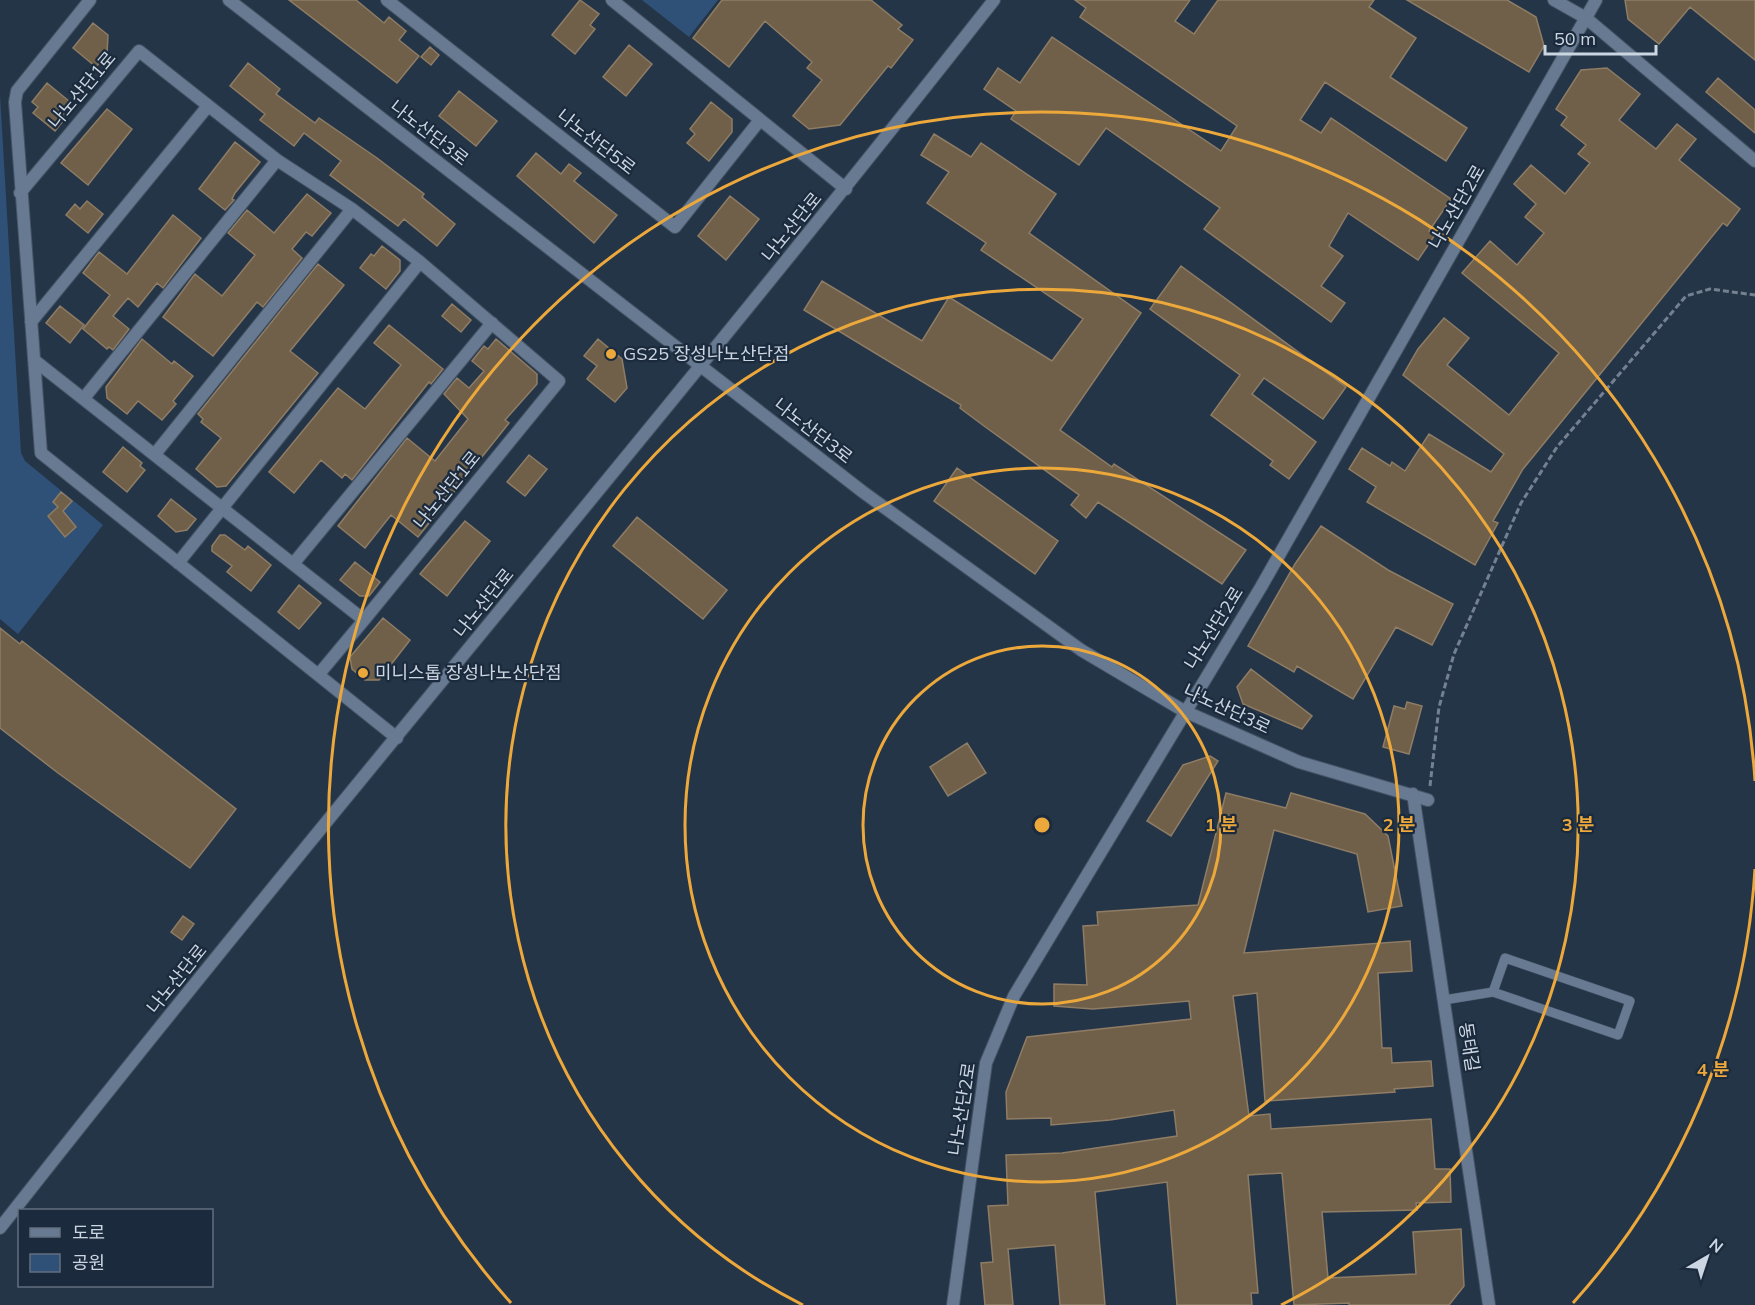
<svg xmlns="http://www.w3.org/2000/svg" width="1755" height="1305" font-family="Mulish,'Noto Sans KR',sans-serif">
<rect width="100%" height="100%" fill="#253548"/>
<path fill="#305177" d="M 642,0 L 718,0 L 689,37 Z
M 0,95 L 21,453 L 25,461 L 103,525 L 18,634 L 0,619 Z"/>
<path fill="#706049" stroke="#8e7c65" stroke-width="1.5" d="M 289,0 L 356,0 L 384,23 L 389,17 L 406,31 L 399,40 L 419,56 L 397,83 Z
M 580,0 L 599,14 L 590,25 L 595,29 L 575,54 L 552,35 Z
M 722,0 L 871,0 L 902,25 L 898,29 L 913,40 L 891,68 L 888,66 L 840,125 L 809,129 L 793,116 L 822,80 L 807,68 L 812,62 L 765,21 L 729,67 L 693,38 Z
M 1075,0 L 1190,0 L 1175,21 L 1194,34 L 1218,0 L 1374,0 L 1369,7 L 1416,38 L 1390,77 L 1467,128 L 1446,161 L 1325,82 L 1300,120 L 1321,133 L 1331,118 L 1451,199 L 1429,231 L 1435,235 L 1418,260 L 1348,213 L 1329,246 L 1343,256 L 1321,286 L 1345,303 L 1331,322 L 1204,229 L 1220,208 L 1106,128 L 1079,165 L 1011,119 L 1016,111 L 984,89 L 998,68 L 1020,83 L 1052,37 L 1221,151 L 1237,126 L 1080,17 L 1086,8 Z
M 1407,0 L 1507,0 L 1536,17 L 1544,46 L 1529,72 Z
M 1625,0 L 1755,0 L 1755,60 L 1690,7 L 1659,44 L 1628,19 Z
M 93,23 L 108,35 L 107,54 L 96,67 L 73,48 Z
M 629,45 L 652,64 L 626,96 L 603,77 Z
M 430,47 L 439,55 L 431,65 L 421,57 Z
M 248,63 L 280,89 L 276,94 L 315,123 L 319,118 L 377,158 L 424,194 L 422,197 L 455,224 L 437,246 L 404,219 L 398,226 L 330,175 L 341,161 L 304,133 L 294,146 L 260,120 L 265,114 L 230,86 Z
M 1607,68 L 1640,94 L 1619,120 L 1656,149 L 1677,124 L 1696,139 L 1679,160 L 1740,209 L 1727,226 L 1723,223 L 1523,469 L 1493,521 L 1498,523 L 1475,565 L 1367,502 L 1376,487 L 1349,469 L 1362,448 L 1390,466 L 1392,462 L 1405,471 L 1429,434 L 1491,472 L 1504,454 L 1403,375 L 1418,349 L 1444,318 L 1469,338 L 1447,365 L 1509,415 L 1559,353 L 1462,273 L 1490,241 L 1517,265 L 1544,233 L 1525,217 L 1536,204 L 1514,184 L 1531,165 L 1565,194 L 1590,163 L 1578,154 L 1586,145 L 1561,125 L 1567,117 L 1556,109 L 1581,70 Z
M 1718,78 L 1755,110 L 1755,133 L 1706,92 Z
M 47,83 L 75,106 L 55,131 L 33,113 L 38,107 L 32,102 Z
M 459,91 L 497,121 L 476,146 L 439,116 Z
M 711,102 L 732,119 L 732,132 L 709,161 L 687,143 L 695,134 L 690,129 Z
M 107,109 L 132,129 L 88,185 L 61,163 Z
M 934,134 L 971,157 L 981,143 L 1056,194 L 1029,233 L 1141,313 L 1060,430 L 1112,467 L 1114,464 L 1246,550 L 1222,584 L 1098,502 L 1086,518 L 1071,505 L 1079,495 L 984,426 L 960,408 L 961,405 L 804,310 L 822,281 L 922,341 L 949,297 L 1052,361 L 1083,319 L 981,250 L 986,243 L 927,203 L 949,172 L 921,155 Z
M 235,142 L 260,162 L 235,193 L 232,199 L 234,200 L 225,210 L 199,189 Z
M 536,153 L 561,174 L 569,164 L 581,173 L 574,181 L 617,215 L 594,243 L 517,176 Z
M 307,194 L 331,213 L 312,236 L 306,232 L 292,249 L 302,258 L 263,307 L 257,302 L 213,356 L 163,317 L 195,274 L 222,296 L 255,255 L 228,233 L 247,210 L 274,233 Z
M 730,196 L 759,219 L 726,260 L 698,236 Z
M 87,201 L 103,214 L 88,233 L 66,215 L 75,204 L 80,209 Z
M 173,215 L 201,238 L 163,288 L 157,283 L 138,307 L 128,298 L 113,316 L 129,329 L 113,350 L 109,347 L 107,349 L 83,329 L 110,295 L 83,273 L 99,252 L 127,274 Z
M 382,246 L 400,260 L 400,271 L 386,289 L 360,268 L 371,254 L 374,256 Z
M 318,264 L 344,285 L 290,351 L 318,373 L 226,486 L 217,487 L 196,469 L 221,438 L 201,422 L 203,419 L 198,414 Z
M 1181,266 L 1346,387 L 1323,419 L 1264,378 L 1252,394 L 1316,442 L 1289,479 L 1270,465 L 1273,461 L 1211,415 L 1240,375 L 1150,309 Z
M 452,304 L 471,320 L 461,332 L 442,316 Z
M 60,306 L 84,325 L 70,343 L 46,323 Z
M 389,325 L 443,369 L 431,384 L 429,382 L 352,480 L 345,474 L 342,478 L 321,460 L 294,493 L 269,472 L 338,388 L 365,409 L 401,365 L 374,343 Z
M 142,339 L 172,364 L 174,361 L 193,376 L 173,401 L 176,404 L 162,420 L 138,401 L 127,414 L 107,398 L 106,387 Z
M 496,339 L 537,374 L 537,384 L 505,420 L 509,423 L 418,537 L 391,515 L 365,548 L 338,526 L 407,438 L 435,461 L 468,419 L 444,394 L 457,378 L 469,388 L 484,371 L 472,361 L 484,346 L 488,349 Z
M 598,339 L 622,359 L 627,388 L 615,402 L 587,379 L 597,366 L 584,356 Z
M 123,447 L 142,463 L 140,466 L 145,470 L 127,492 L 103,472 Z
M 529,455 L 547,469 L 525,496 L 507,482 Z
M 957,468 L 1058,541 L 1035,574 L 934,501 Z
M 61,492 L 72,501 L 63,511 L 76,527 L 65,537 L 48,516 L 58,507 L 53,502 Z
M 171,499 L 196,519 L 187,530 L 176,532 L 158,516 Z
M 637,517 L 727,590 L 703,619 L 613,546 Z
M 465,521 L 490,541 L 447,596 L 420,574 Z
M 1321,526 L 1388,570 L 1453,604 L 1432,645 L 1396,627 L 1353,699 L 1297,666 L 1294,672 L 1248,646 L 1295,564 Z
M 220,535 L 225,535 L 245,550 L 248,546 L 271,565 L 251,591 L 227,572 L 232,566 L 212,551 L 212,546 Z
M 355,562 L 380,582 L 369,596 L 360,596 L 340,580 Z
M 299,585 L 321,603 L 299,629 L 278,612 Z
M 383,618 L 410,640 L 379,680 L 365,680 L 352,669 L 350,657 Z
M 0,628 L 20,644 L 22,641 L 236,809 L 190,868 L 58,773 L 0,728 Z
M 1251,669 L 1312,716 L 1302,729 L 1243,704 L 1237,687 Z
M 1407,702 L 1422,706 L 1409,754 L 1383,747 L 1394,706 L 1405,709 Z
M 967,743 L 986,773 L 948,796 L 930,767 Z
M 1210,756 L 1218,761 L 1171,836 L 1147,821 L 1183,765 Z
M 1226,793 L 1286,808 L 1291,793 L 1365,814 L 1388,836 L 1402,906 L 1368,912 L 1357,854 L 1274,830 L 1244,953 L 1410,941 L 1412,971 L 1378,973 L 1382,1048 L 1391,1048 L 1392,1063 L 1431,1061 L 1433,1086 L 1394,1089 L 1395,1092 L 1265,1101 L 1257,993 L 1233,996 L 1249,1116 L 1270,1114 L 1271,1129 L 1431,1119 L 1435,1169 L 1450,1169 L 1451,1202 L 1416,1203 L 1417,1210 L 1322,1212 L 1328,1278 L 1416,1274 L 1413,1232 L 1461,1229 L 1464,1286 L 1449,1305 L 1349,1305 L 1349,1303 L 1294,1305 L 1282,1173 L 1248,1175 L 1258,1293 L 1251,1293 L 1252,1305 L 1177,1305 L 1167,1182 L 1095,1192 L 1105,1305 L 1060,1305 L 1055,1245 L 1008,1249 L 1013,1305 L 985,1305 L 981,1263 L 993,1262 L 988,1206 L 1008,1205 L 1006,1155 L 1062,1153 L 1177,1136 L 1174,1110 L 1110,1120 L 1051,1125 L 1051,1118 L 1007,1119 L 1006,1092 L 1027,1037 L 1191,1019 L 1189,1001 L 1093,1009 L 1054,1006 L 1054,984 L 1087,985 L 1083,926 L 1098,925 L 1097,912 L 1198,905 Z
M 183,916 L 194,924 L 182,940 L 171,932 Z"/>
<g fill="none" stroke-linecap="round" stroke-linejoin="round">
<g stroke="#435264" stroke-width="10">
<path id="lane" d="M 1444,1000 L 1493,992 L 1618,1035 L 1630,1001 L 1505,958 L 1493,992"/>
</g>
<g stroke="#435264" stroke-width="14">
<path id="street" d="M 90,0 L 17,91 L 15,102 L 41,453 L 397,738
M 229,0 L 863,492 L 1081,650 L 1184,711 L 1299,762 L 1428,800
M 387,0 L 675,227 L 760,120
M 612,0 L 846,189
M 1554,0 L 1586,18 L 1755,161
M 20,193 L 139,51 L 277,160 L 352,209 L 420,262 L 559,381 L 364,620 L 34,360
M 31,322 L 208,106
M 84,398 L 277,160
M 155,454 L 352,209
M 178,563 L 420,262
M 293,564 L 492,323
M 319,674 L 364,620
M 1413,794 L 1489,1305
M 0,1228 C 325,814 669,414 994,0
M 953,1305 L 986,1063 L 1014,996 L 1261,587 L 1596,0"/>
</g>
<path stroke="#748191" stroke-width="3" stroke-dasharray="6 3" stroke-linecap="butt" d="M 1430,786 L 1439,707 L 1454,654 L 1521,503 L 1557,447 L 1686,296 L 1710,289 L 1755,295"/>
<use href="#lane" stroke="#677a91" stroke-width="9"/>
<use href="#street" stroke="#677a91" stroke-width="12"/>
</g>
<g fill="none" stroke="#eda83b" stroke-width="3">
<circle cx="1042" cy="825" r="179"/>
<circle cx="1042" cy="825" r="357"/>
<path d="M803 1305A536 536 0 1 1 1281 1305"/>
<path d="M1755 869A714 714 0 0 1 1573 1303M511 1303A714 714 0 1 1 1755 781"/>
</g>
<g fill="#eda83b" stroke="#1b2b3d" stroke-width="2">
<circle cx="611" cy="354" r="6"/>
<circle cx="363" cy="673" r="6"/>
</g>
<g text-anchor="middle" stroke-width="4.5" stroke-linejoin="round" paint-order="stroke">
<g font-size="18" fill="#ccd6e2" stroke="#1b2b3d">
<text transform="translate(82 90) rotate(-50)" y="6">나노산단1로</text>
<text transform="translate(429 133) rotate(38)" y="6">나노산단3로</text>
<text transform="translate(596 142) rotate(38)" y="6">나노산단5로</text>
<text transform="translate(1457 207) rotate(-60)" y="6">나노산단2로</text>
<text transform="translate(792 227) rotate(-51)" y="6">나노산단로</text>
<text transform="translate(813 431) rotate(38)" y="6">나노산단3로</text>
<text transform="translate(447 490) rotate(-51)" y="6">나노산단1로</text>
<text transform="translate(484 603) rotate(-51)" y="6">나노산단로</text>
<text transform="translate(1214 628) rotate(-58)" y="6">나노산단2로</text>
<text transform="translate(1227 709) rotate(25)" y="6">나노산단3로</text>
<text transform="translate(177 979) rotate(-51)" y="6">나노산단로</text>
<text transform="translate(1469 1047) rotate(81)" y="6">동태길</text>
<text transform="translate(962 1109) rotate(-81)" y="6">나노산단2로</text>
</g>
<g font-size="18" fill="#ccd6e2" stroke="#1b2b3d" text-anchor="start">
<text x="623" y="360">GS25 장성나노산단점</text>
<text x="375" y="679">미니스톱 장성나노산단점</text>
</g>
</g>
<circle cx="1042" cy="825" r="9" fill="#eda83b" stroke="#1b2b3d" stroke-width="3"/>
<g font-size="18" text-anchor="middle" font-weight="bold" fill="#eda83b" stroke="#1b2b3d" stroke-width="4.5" stroke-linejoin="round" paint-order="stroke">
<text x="1221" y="831">1 분</text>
<text x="1399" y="831">2 분</text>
<text x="1578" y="831">3 분</text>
<text x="1713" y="1076">4 분</text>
</g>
<rect x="18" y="1209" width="195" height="78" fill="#1b2b3d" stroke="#626f7f" stroke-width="1.5"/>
<rect x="30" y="1228" width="30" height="9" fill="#677a91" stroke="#626f7f" stroke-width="1.5"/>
<text x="72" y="1239" font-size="18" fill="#ccd6e2">도로</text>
<rect x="30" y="1254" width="30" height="18" fill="#305177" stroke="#626f7f" stroke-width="1.5"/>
<text x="72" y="1269" font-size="18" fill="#ccd6e2">공원</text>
<g transform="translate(1707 1257) rotate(39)" stroke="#1b2b3d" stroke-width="4.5" paint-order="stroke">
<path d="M0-4.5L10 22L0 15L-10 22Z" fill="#ccd6e2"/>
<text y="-9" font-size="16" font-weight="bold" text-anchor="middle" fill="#ccd6e2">N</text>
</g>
<path d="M1545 45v9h111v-9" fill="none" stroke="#ccd6e2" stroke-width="3"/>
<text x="1554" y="45" font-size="18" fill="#ccd6e2" stroke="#1b2b3d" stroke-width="4.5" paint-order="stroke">50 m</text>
</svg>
